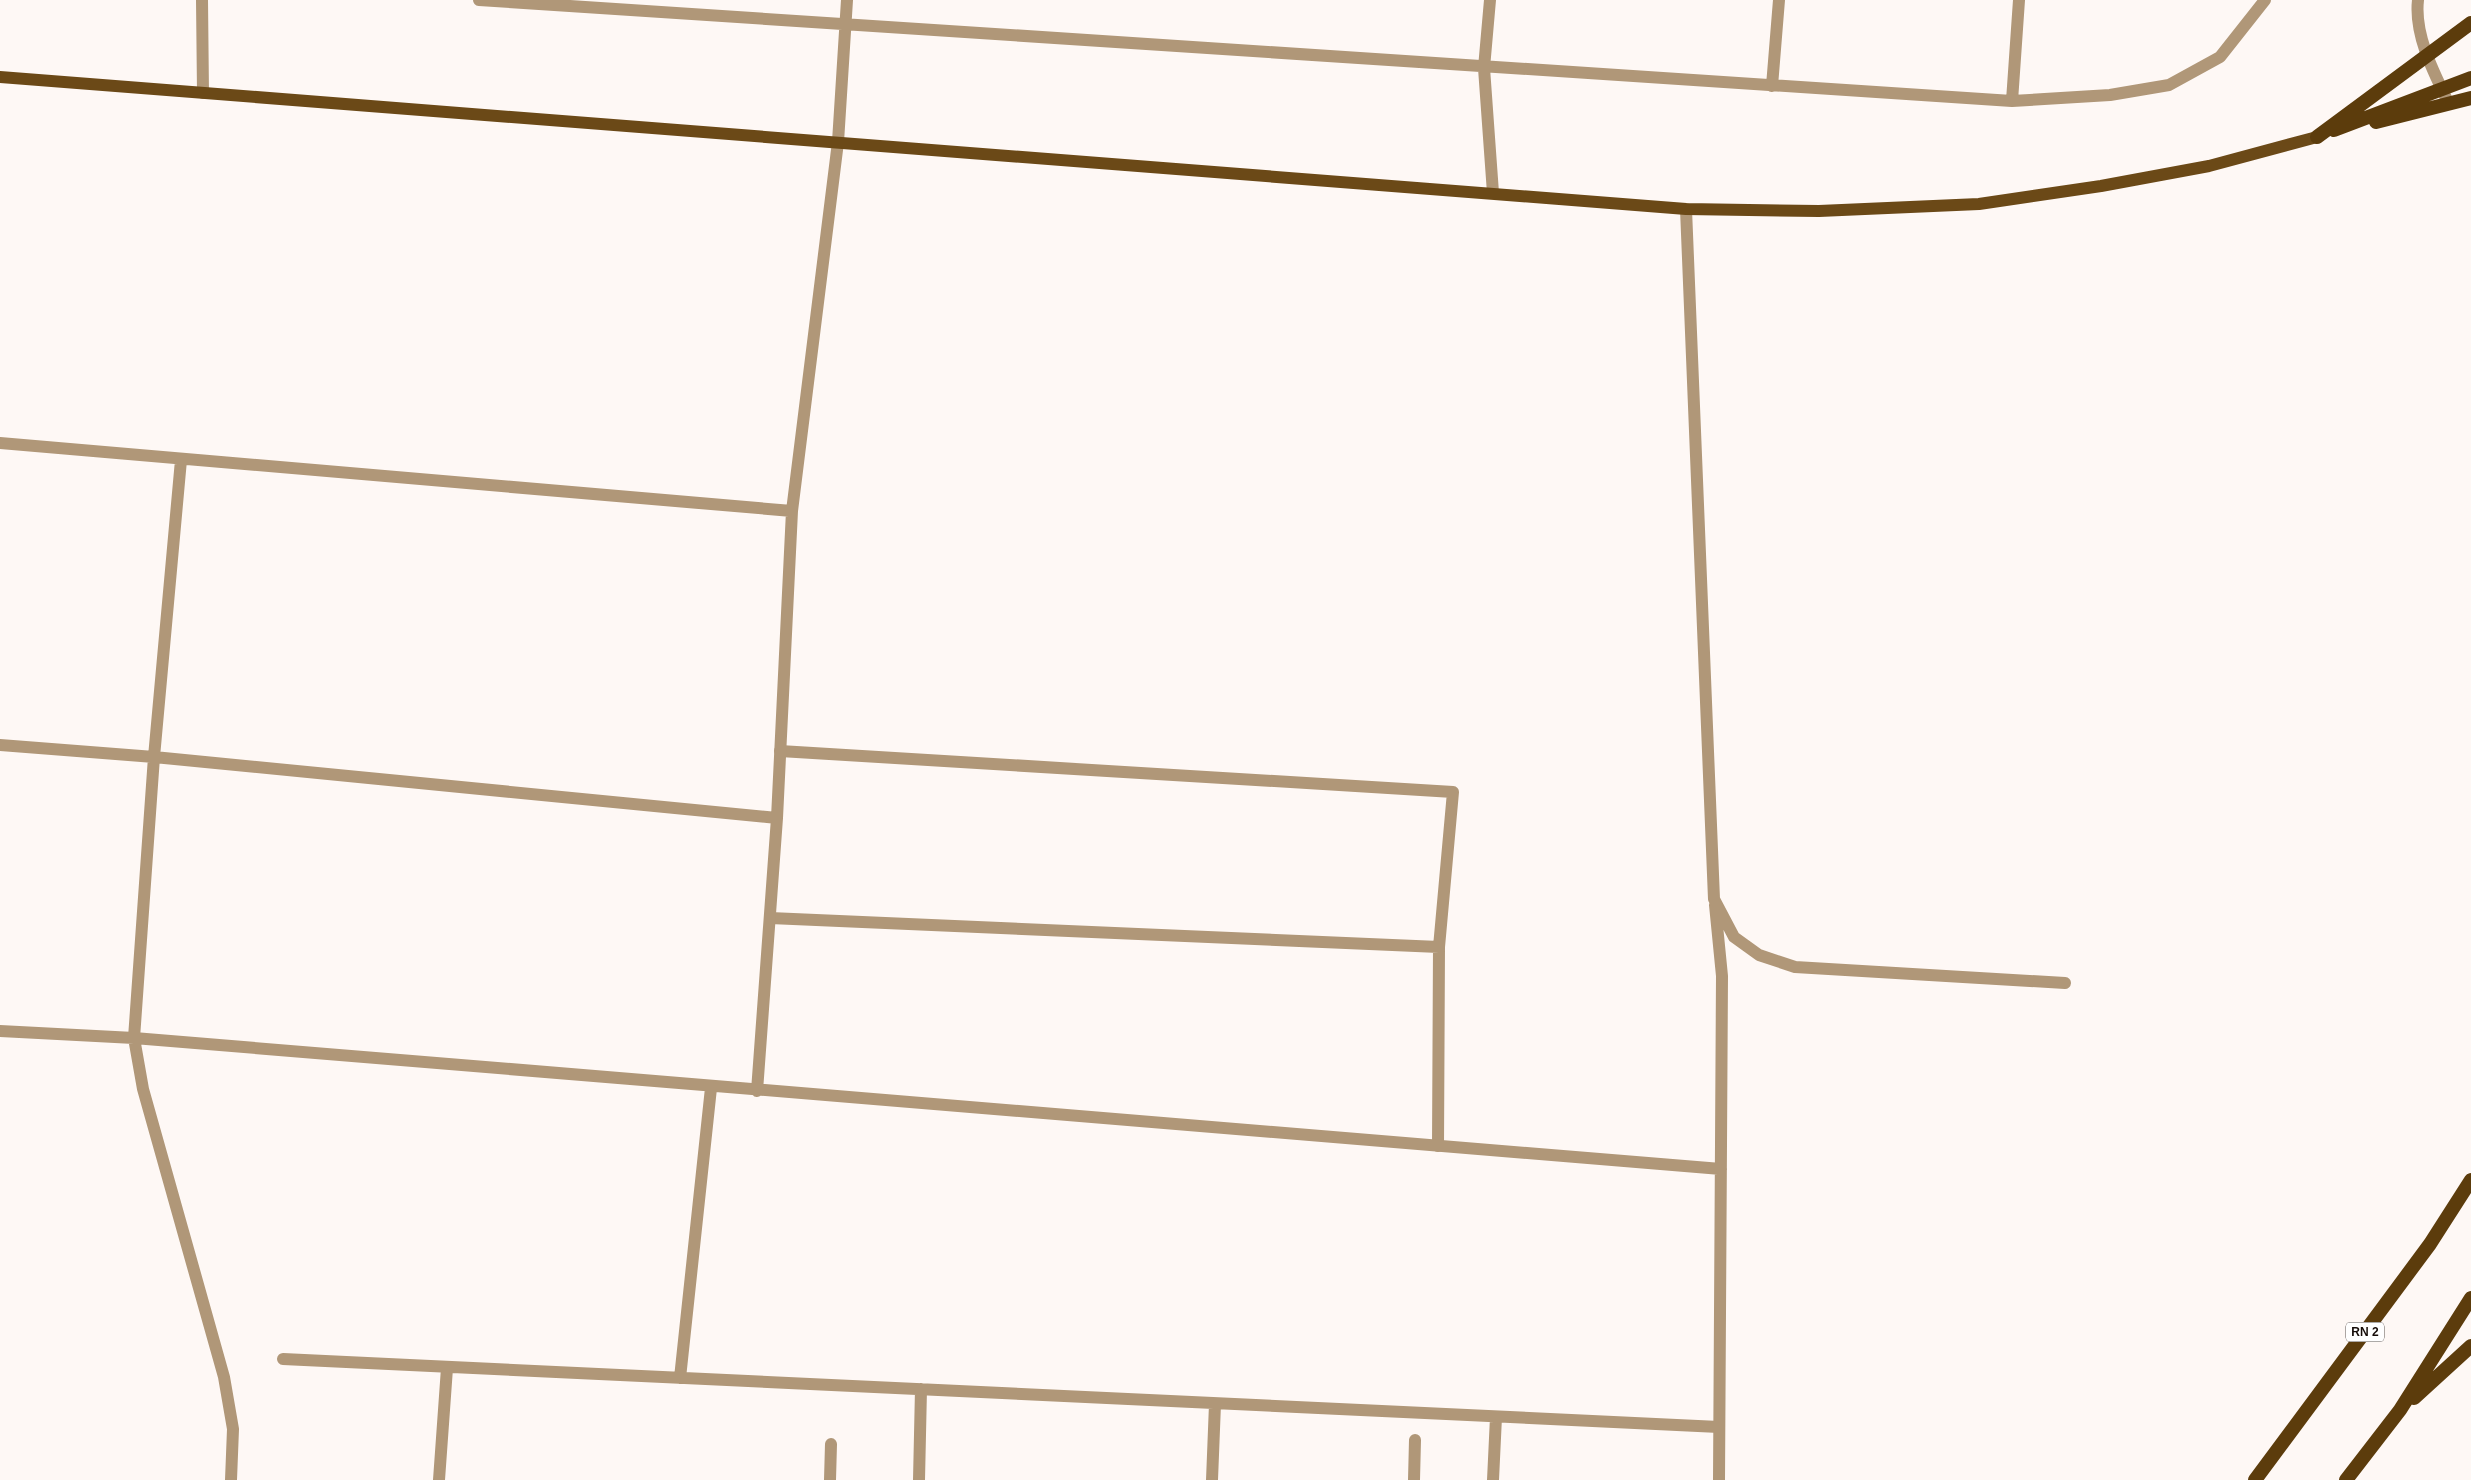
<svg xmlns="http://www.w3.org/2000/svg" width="2471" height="1480" font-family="Arial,sans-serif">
<rect width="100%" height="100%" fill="#fef8f5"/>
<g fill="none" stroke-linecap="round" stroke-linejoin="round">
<path stroke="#b09778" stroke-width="12" d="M 780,751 L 1453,792 L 1439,947 L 1438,1146
M 770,918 L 1439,947
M 830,1480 L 831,1444
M 1414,1480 L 1415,1440"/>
<path stroke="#b09778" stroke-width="12" d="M 202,0 L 203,93
M 479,0 L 2012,101 L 2110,95 L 2169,85 L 2220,57 L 2265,0
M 1490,0 L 1484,68 L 1493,193
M 2418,0 C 2414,35 2434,73 2449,104
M 1772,86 L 1779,0
M 2012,101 L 2019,0
M 1686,209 L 1714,899 L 1734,937 L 1759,955 L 1795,967 L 2065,983
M 0,443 L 792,511
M 181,460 L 154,757 L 134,1038 L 143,1089 L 224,1377 L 233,1429 L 231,1480
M 0,745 L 154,757 L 777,818
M 1715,905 L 1722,976 L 1719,1480
M 0,1031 L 134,1038 L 1721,1169
M 757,1091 L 777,818 L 792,511 L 838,142 L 847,0
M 283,1359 L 1719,1427
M 680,1378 L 711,1088
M 439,1480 L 447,1368
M 919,1480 L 921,1389
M 1212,1480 L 1215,1404
M 1493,1480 L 1496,1417"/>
<path stroke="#6b4917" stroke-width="12" d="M 0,77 L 1686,209 L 1819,211 L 1979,204 L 2101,186 L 2209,166 L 2317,137"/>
<path stroke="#5c3c0c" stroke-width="14" d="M 2376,122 L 2471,98
M 2334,130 L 2471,78
M 2317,137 L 2471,23
M 2414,1398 L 2471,1346
M 2255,1480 L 2430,1244 L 2471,1180
M 2346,1480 L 2400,1410 L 2471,1298"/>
</g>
<g text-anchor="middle" stroke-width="5" stroke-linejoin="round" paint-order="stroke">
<rect fill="#fff" stroke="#5b5451" stroke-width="1" x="2346" y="1322.5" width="38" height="19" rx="4"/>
<g font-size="12" font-weight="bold" fill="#150b07">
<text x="2365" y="1336">RN 2</text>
</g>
</g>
</svg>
